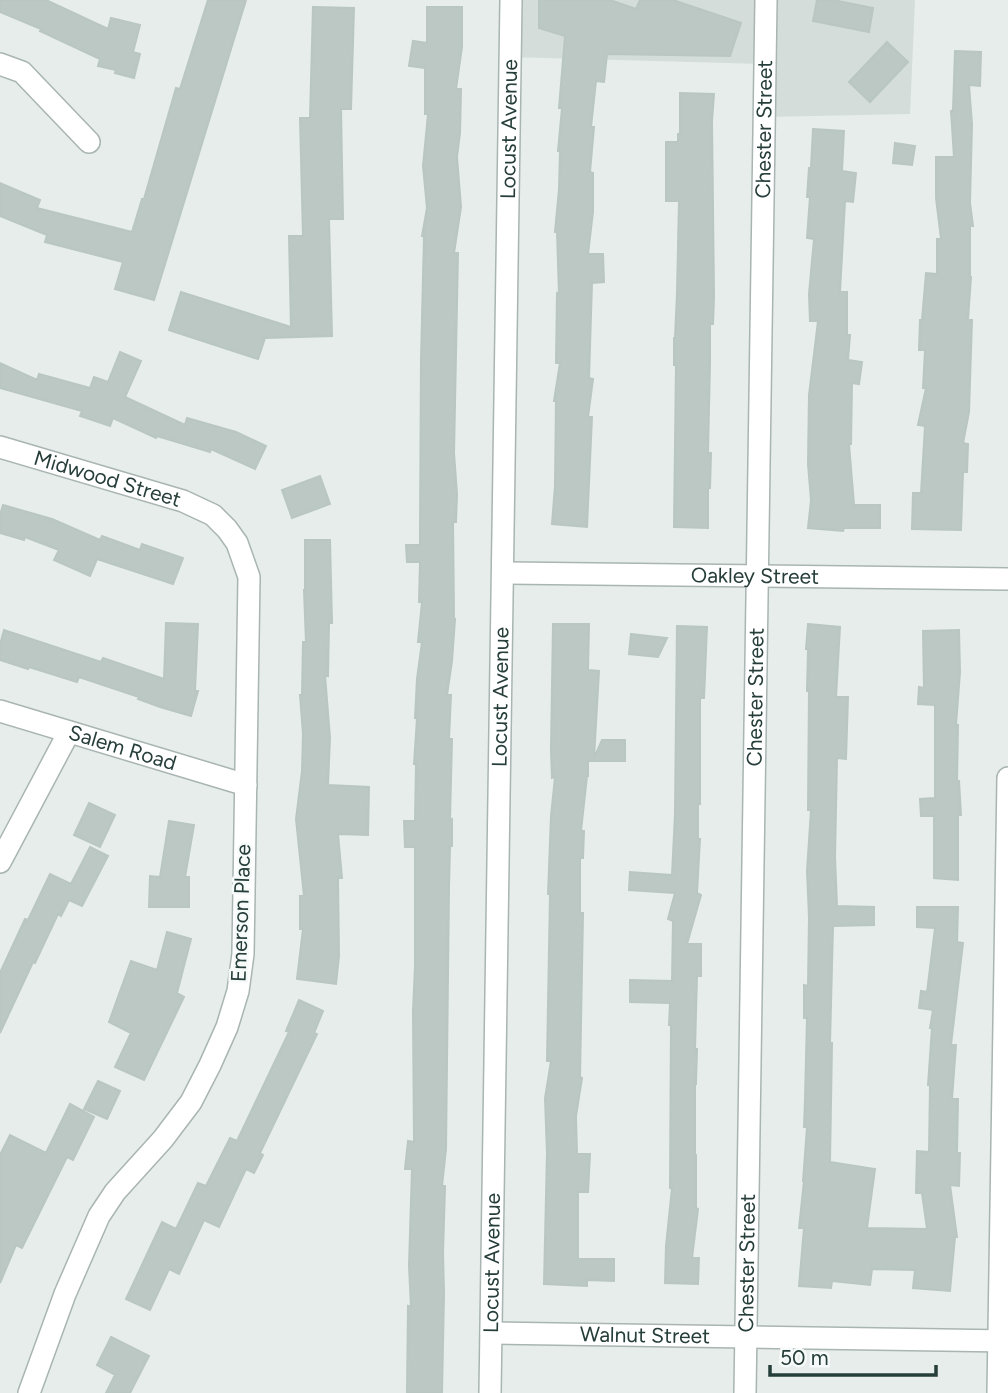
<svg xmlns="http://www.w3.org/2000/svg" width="1008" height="1393" font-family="Figtree,sans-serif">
<rect width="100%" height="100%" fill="#e6edeb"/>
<path fill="#d4ddda" d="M 511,0 L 915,0 L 910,114 L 764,117 L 764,64 L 510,57 Z"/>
<path fill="#bbc8c4" stroke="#b9c6c2" stroke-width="2" d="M 0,0 L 46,0 L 108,29 L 111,18 L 140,25 L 133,52 L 140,54 L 134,78 L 115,73 L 116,70 L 98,66 L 100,59 L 40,31 L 41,29 L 0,12 Z
M 208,0 L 246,0 L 154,300 L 115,289 L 123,262 L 45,242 L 47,235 L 0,216 L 0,183 L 40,200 L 37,208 L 132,232 L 142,199 L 144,199 L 176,88 L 180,89 Z
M 539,0 L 610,0 L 636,9 L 640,0 L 673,0 L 741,23 L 730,56 L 607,54 L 604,82 L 596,81 L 591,127 L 594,127 L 590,172 L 593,173 L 593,212 L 588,254 L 603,254 L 604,282 L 592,283 L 589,378 L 593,379 L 588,417 L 592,417 L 587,527 L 552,524 L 555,486 L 556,401 L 554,401 L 560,363 L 556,363 L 557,293 L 559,294 L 557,232 L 555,232 L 559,189 L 560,151 L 558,151 L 562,108 L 559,108 L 565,36 L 539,28 Z
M 817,0 L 833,0 L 873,8 L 869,32 L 813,21 Z
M 313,7 L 354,8 L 351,109 L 341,109 L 343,219 L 329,219 L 332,336 L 265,338 L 258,359 L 169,330 L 181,292 L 291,327 L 289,236 L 303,236 L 300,118 L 310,118 Z
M 427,7 L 462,7 L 462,47 L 456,89 L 461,89 L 460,133 L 457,157 L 461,207 L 454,253 L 458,253 L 454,453 L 457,494 L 456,522 L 453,522 L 454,619 L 455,619 L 452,661 L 447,695 L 451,695 L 449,739 L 452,739 L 450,820 L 452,819 L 452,846 L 450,846 L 449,887 L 446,1149 L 442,1186 L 445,1186 L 443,1253 L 444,1293 L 442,1393 L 407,1393 L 408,1306 L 411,1307 L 409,1266 L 412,1169 L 405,1169 L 408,1141 L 414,1142 L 413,1012 L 415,966 L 415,847 L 405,847 L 404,821 L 415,821 L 416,764 L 414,764 L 417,718 L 415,718 L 417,679 L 422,642 L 418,642 L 422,602 L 419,602 L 420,562 L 407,562 L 406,545 L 420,545 L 420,535 L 421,360 L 424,236 L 422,236 L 427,208 L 423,166 L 428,114 L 425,114 L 425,68 L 409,66 L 413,41 L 427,43 Z
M 887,42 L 908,62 L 870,102 L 849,82 Z
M 955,51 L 981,52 L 980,86 L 969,85 L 972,124 L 970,203 L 973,226 L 970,226 L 970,277 L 971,277 L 968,320 L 972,320 L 969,412 L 963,443 L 968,444 L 967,472 L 963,472 L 961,530 L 912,529 L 913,493 L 921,493 L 925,426 L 918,425 L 926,388 L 923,388 L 925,350 L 919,350 L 920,320 L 922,320 L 926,273 L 937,274 L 937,239 L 941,239 L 936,198 L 936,157 L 954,157 L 951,111 L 953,110 Z
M 680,93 L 714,94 L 712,121 L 714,297 L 713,324 L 710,324 L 710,362 L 708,453 L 711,453 L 710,488 L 708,488 L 708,528 L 674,527 L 676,365 L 674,365 L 674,338 L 675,338 L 677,293 L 679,201 L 666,201 L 666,142 L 678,142 L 678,134 L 680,134 Z
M 813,129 L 844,131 L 842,171 L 856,173 L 853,202 L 845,201 L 840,292 L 847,292 L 847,335 L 850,335 L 848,360 L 862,362 L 859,384 L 852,383 L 851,444 L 849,444 L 854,505 L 880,505 L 880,528 L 844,528 L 843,531 L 808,528 L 811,500 L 808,464 L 809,395 L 818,321 L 810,321 L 809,294 L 814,239 L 807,238 L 810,197 L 807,197 L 809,168 L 811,168 Z
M 895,143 L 915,146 L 912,165 L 893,163 Z
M 120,352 L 141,361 L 125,397 L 185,425 L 187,418 L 236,432 L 266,446 L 255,469 L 211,449 L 210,452 L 157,436 L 156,438 L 113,418 L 110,426 L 80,416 L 82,411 L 0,388 L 0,363 L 37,380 L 39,374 L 90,388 L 94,377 L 108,382 Z
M 320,476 L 330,504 L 292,518 L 282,490 Z
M 3,505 L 52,519 L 100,540 L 102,536 L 140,550 L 142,544 L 183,558 L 173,584 L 97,559 L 90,576 L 54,560 L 59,550 L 25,537 L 24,540 L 0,533 L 0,515 Z
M 305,540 L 330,540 L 332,623 L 329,623 L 328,676 L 325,675 L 330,738 L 328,785 L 369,787 L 368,835 L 338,834 L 342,878 L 338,878 L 339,956 L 336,984 L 297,979 L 303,929 L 300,929 L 300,896 L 304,896 L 296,819 L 302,771 L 303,734 L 300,695 L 302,695 L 303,642 L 306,642 L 304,590 L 305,590 Z
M 166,623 L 198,624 L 195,691 L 198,691 L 191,716 L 160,707 L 138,699 L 139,697 L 79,677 L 77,682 L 29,667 L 28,669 L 0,660 L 0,645 L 4,630 L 101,662 L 103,658 L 164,679 Z
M 553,624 L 589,624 L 588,670 L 599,671 L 594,758 L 602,740 L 625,740 L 625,761 L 588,761 L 588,776 L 587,776 L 581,831 L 584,831 L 583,858 L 580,858 L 580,913 L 583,913 L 580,1077 L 582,1078 L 576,1116 L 577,1154 L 590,1154 L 588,1192 L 578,1192 L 578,1259 L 614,1259 L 614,1281 L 587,1280 L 587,1286 L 544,1284 L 547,1153 L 545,1098 L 551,1061 L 547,1061 L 550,894 L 548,894 L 551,816 L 555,777 L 552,778 L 551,751 Z
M 808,624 L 840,627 L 836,697 L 848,697 L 846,759 L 837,758 L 835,857 L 837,906 L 874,907 L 874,925 L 833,926 L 830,1043 L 832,1043 L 830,1162 L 875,1169 L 867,1228 L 927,1229 L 922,1193 L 916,1193 L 917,1151 L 929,1152 L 930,1085 L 928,1085 L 932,1028 L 930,1028 L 933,1010 L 919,1008 L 921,991 L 927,992 L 935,928 L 917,927 L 917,907 L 958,907 L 957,942 L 963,943 L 951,1045 L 956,1045 L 952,1099 L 958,1099 L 957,1153 L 960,1153 L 959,1186 L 950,1185 L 957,1237 L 955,1237 L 950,1291 L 913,1288 L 915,1270 L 872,1269 L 870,1285 L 832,1281 L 831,1288 L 799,1286 L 804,1228 L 799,1228 L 804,1181 L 803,1181 L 807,1127 L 804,1127 L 805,1099 L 807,1018 L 804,1018 L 804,985 L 808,986 L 809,917 L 807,871 L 811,810 L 808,810 L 809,691 L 807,691 L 808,649 L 806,649 Z
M 677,626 L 707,627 L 704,698 L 700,698 L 700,804 L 698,804 L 698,839 L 700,839 L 697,893 L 701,895 L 687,944 L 701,944 L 701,976 L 697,976 L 695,1049 L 697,1049 L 696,1083 L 695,1082 L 695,1155 L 696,1155 L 696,1208 L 698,1209 L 692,1258 L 699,1258 L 698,1284 L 665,1283 L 666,1246 L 672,1188 L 670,1188 L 671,1025 L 669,1025 L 670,1003 L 630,1002 L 630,980 L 672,981 L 673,921 L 668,919 L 675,893 L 629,890 L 630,872 L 672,875 L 675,814 Z
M 959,630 L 960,672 L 956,725 L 958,725 L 957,781 L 959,781 L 961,815 L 958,815 L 958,880 L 934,878 L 934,816 L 921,816 L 920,799 L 935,798 L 935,705 L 918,704 L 919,687 L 924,688 L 923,631 Z
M 631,634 L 667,638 L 658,657 L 629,654 Z
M 89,803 L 115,815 L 100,847 L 74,835 Z
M 169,821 L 194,825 L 185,877 L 189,877 L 189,907 L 149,907 L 150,876 L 160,877 Z
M 90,847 L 108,856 L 82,906 L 69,900 L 61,916 L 58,914 L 35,963 L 33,962 L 0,1033 L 0,973 L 25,919 L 28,920 L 50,874 L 71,884 Z
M 167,932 L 191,939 L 177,993 L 184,997 L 144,1080 L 115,1067 L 131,1033 L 109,1022 L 131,961 L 157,970 Z
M 299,1000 L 323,1011 L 314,1033 L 317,1034 L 260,1153 L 263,1155 L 254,1173 L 246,1169 L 219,1227 L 204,1220 L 179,1274 L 169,1269 L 150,1310 L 126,1299 L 162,1222 L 176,1229 L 198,1183 L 206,1186 L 230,1138 L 237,1141 L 289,1032 L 286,1031 Z
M 98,1081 L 120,1091 L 107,1119 L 84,1109 Z
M 70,1104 L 94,1117 L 73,1160 L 67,1157 L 22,1248 L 16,1245 L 0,1283 L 0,1155 L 10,1135 L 46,1153 Z
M 111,1337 L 149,1356 L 130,1393 L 106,1393 L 115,1375 L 97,1365 Z"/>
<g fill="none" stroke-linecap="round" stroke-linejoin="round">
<g stroke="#a9b5b2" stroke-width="24">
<g id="minor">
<path d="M 0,64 L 22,72 L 89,142"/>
<path id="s1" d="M 0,447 L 183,501 L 213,515 L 227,529 L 237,543 L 249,577 L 243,954 L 238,991 L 227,1027 L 210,1065 L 191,1102 L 163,1139 L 115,1192 L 99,1216 L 65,1294 L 29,1393"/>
<path id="s2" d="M 503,573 L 1008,579"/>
<path id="s3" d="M 0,711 L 246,785"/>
<path d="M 0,862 L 69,732"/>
<path id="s4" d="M 491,1333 L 1008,1341"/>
<path id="s5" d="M 490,1393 L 511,0"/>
<path id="s6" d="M 745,1393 L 766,0"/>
<path d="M 998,1393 L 1008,778"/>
</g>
</g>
<use href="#minor" stroke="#fff" stroke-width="21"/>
</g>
<g text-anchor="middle" stroke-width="5" stroke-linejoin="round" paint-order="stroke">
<g font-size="21" fill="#263e3a" stroke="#f6faf8">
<text dy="7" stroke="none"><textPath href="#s5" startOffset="1264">Locust Avenue</textPath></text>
<text dy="7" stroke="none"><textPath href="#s6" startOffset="1264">Chester Street</textPath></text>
<text dy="7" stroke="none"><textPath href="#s1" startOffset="112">Midwood Street</textPath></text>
<text dy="7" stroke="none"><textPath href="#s2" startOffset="252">Oakley Street</textPath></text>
<text dy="7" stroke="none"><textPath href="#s6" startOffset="696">Chester Street</textPath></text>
<text dy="7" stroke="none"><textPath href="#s5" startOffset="696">Locust Avenue</textPath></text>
<text dy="7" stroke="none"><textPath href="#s3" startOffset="128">Salem Road</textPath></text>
<text transform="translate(241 913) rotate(-88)" y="7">Emerson Place</text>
<text dy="7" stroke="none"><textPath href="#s5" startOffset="130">Locust Avenue</textPath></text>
<text dy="7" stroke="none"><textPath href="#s6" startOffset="130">Chester Street</textPath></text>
<text dy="7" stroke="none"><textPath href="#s4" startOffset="154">Walnut Street</textPath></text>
</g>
</g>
<path d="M770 1365v10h166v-10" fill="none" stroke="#263e3a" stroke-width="3.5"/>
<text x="780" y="1365" font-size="21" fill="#263e3a" stroke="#f6faf8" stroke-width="5" paint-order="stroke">50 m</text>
</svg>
